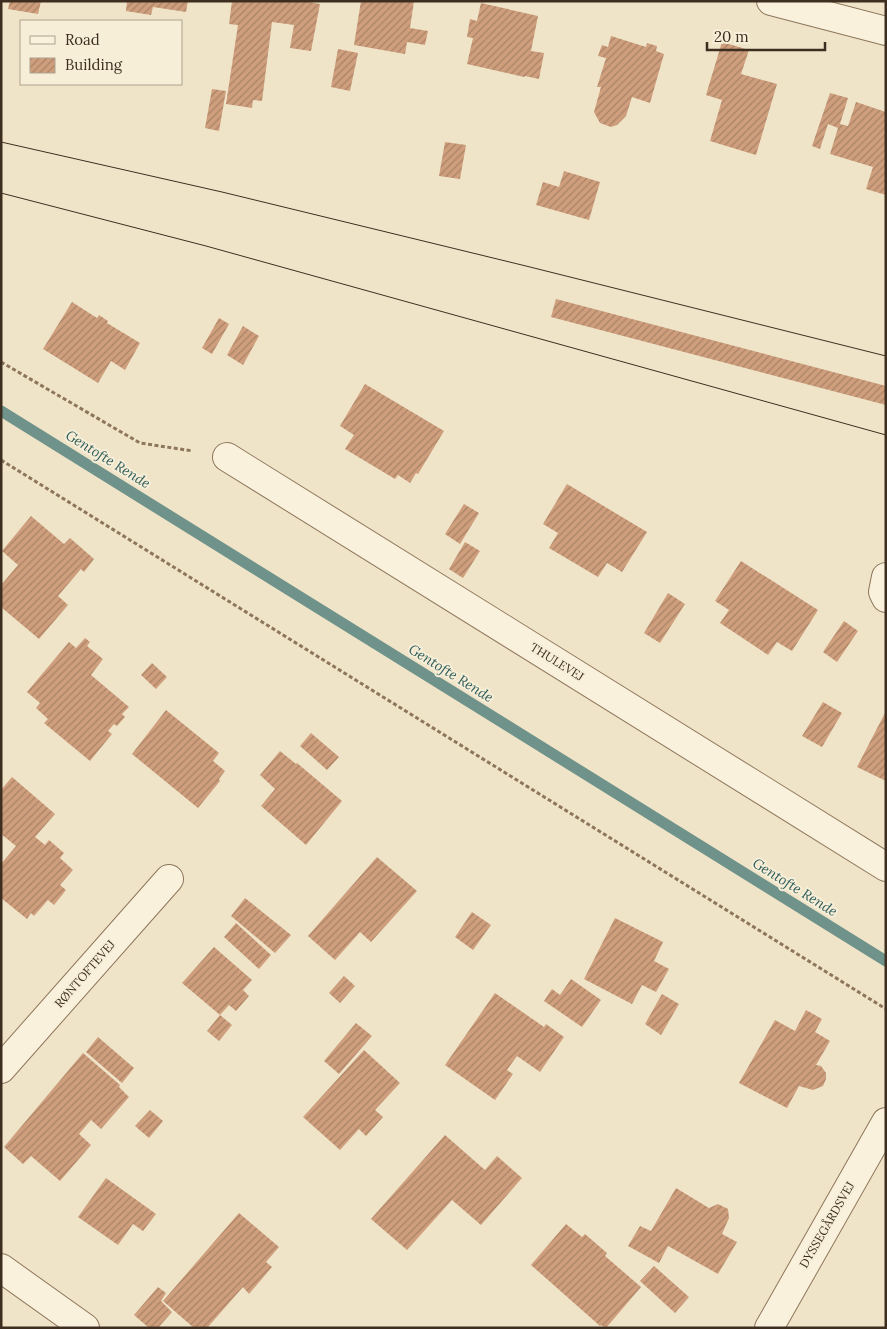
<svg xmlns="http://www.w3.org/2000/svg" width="887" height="1329" font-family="Lora,serif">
<defs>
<pattern id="building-hatch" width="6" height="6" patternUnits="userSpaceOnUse" patternTransform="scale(1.25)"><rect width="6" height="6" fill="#cf9f7d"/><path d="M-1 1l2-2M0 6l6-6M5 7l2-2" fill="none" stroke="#a98266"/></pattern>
</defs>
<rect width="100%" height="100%" fill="#f0e4c8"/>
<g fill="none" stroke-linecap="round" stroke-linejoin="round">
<path stroke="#6f938a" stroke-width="11" d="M 1,411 L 886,961"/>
</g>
<path fill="url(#building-hatch)" d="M 10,1 L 41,1 L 38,14 L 8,9 Z
M 127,1 L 188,1 L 186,12 L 153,7 L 151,15 L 126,11 Z
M 232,1 L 303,1 L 320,4 L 311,51 L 290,48 L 294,25 L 272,22 L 262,101 L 253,100 L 252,108 L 226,104 L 238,25 L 229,24 Z
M 361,1 L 414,1 L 410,28 L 428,31 L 425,45 L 407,42 L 405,54 L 354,45 Z
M 481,3 L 538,16 L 531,51 L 544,53 L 539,79 L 525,76 L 524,77 L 467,64 L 473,38 L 467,37 L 470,19 L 477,21 Z
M 611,36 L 646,47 L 647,43 L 657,46 L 656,51 L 664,54 L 650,103 L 632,97 L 626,116 L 617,125 L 611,127 L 600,123 L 594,112 L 601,87 L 597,87 L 606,58 L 598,56 L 602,45 L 608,47 Z
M 722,42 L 749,50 L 741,74 L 777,84 L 756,155 L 710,141 L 722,100 L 706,95 Z
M 338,49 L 358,53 L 350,91 L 331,87 Z
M 212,89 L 226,91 L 219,131 L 205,128 Z
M 830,93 L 848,98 L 840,124 L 848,126 L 856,102 L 886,112 L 886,195 L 866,189 L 873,167 L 830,154 L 838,128 L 828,124 L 820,149 L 812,146 Z
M 445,142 L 466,145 L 460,179 L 439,176 Z
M 564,171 L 600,182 L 589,220 L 536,205 L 543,182 L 559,187 Z
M 556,299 L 886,386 L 886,405 L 551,317 Z
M 72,302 L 97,318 L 99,315 L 108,321 L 107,323 L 140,343 L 125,370 L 111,361 L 98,383 L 43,349 Z
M 219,318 L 229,324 L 212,354 L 202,348 Z
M 243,326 L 259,336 L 243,365 L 227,355 Z
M 365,384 L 444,431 L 418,474 L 416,473 L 410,483 L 398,475 L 395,479 L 345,449 L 354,435 L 340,426 Z
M 567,484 L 647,532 L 622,572 L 607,563 L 598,577 L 549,548 L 558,533 L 543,524 Z
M 464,504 L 479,513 L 460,544 L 445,534 Z
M 31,516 L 64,544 L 70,538 L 94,559 L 84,572 L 81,569 L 58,596 L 68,605 L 39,639 L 1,607 L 1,585 L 18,565 L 2,551 Z
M 465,542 L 480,551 L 463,578 L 449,569 Z
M 741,561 L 818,610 L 792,651 L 777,642 L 768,655 L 720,623 L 729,610 L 715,601 Z
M 668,593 L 685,604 L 660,643 L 644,633 Z
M 844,621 L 858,631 L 837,662 L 823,652 Z
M 85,638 L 90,642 L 87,646 L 103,659 L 91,675 L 129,707 L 122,714 L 125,717 L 117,726 L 114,724 L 108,731 L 112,734 L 90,761 L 44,723 L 48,719 L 36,708 L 40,703 L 27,692 L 69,642 L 76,648 Z
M 152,663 L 167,677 L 156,689 L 141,675 Z
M 823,702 L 842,713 L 822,747 L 802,736 Z
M 166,710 L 219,753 L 213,761 L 225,771 L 219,779 L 220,781 L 198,808 L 132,754 Z
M 886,711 L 886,781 L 857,767 Z
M 311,733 L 339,757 L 327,770 L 300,746 Z
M 280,751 L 296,764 L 297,763 L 342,801 L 306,845 L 261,806 L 275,789 L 260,775 Z
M 12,777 L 55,814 L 35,837 L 45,845 L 49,840 L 64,853 L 60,858 L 73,870 L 60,885 L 66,890 L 54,905 L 48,900 L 34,916 L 31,913 L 27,919 L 1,898 L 1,864 L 16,846 L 1,834 L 1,790 Z
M 377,857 L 417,891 L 371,942 L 360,932 L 335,960 L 308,936 Z
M 245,898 L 291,935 L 275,953 L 231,916 Z
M 472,912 L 491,925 L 473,950 L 455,937 Z
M 615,918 L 663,942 L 654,961 L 669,969 L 656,992 L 642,985 L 632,1004 L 584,979 Z
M 236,923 L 271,955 L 259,969 L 224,937 Z
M 214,947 L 252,980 L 243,990 L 249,996 L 236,1011 L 229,1005 L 220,1015 L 182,983 Z
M 344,976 L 355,986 L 340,1003 L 329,993 Z
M 571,979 L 601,1000 L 582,1027 L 544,1001 L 552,989 L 560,995 Z
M 495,993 L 544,1027 L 546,1024 L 564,1037 L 540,1072 L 517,1056 L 507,1070 L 513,1074 L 495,1100 L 445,1065 Z
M 662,994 L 679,1004 L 661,1035 L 645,1024 Z
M 806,1010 L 822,1019 L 815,1032 L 830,1041 L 816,1065 L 821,1066 L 826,1073 L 826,1079 L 823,1086 L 813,1090 L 799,1086 L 787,1108 L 739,1083 L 775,1020 L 795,1031 Z
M 220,1015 L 232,1025 L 219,1041 L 207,1031 Z
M 356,1023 L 372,1036 L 339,1074 L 324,1061 Z
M 98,1037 L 134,1068 L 122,1083 L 86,1052 Z
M 364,1050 L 400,1083 L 375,1110 L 383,1117 L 366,1136 L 359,1129 L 340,1150 L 303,1117 Z
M 83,1053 L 120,1085 L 119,1087 L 129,1097 L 101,1129 L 91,1120 L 79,1134 L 91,1145 L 60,1181 L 31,1156 L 23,1164 L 4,1147 Z
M 150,1110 L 163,1121 L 149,1138 L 135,1126 Z
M 445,1135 L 485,1170 L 497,1156 L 522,1178 L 481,1225 L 452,1200 L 407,1250 L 371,1219 Z
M 106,1178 L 156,1214 L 143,1231 L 133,1224 L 118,1245 L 78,1217 Z
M 676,1188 L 709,1208 L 718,1204 L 728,1209 L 729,1218 L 722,1234 L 737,1242 L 718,1274 L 668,1246 L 659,1263 L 628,1246 L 640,1226 L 651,1231 Z
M 239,1213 L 279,1247 L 266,1262 L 272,1267 L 249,1294 L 243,1287 L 207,1328 L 194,1328 L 163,1301 Z
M 566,1224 L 582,1237 L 585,1234 L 607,1253 L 605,1256 L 641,1287 L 606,1328 L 601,1325 L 600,1326 L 531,1265 Z
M 654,1266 L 689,1297 L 675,1313 L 640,1281 Z
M 158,1287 L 166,1293 L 161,1301 L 172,1312 L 158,1328 L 149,1328 L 134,1315 Z"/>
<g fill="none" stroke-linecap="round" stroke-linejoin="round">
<g stroke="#8d765c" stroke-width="30">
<path id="minor" d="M 771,1 L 886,31
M 227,457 L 886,867
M 886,577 L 883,592 L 886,598
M 1,1069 L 169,879
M 1,1268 L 85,1328
M 769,1328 L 886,1122"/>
</g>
<path stroke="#8d765c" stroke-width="3" stroke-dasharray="4 2.5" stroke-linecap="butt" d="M 1,362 L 140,443 L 193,451
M 1,460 L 886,1009"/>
<use href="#minor" stroke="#faf1dc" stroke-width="28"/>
<path stroke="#3d2e20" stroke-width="1" d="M 1,142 L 222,192 L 526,266 L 886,356
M 1,193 L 206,246 L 886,435"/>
</g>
<g text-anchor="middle" stroke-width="4" stroke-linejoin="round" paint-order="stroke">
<g font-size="12" fill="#3d2e20" stroke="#f7eed8">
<text transform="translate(557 662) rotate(32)" y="4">THULEVEJ</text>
<text transform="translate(85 974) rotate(-49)" y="4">RØNTOFTEVEJ</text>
<text transform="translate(827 1225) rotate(-60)" y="4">DYSSEGÅRDSVEJ</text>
</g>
<g font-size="14" font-style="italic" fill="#2f5d5a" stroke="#f7eed8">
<text transform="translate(108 459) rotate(32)" y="5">Gentofte Rende</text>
<text transform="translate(451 673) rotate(32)" y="5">Gentofte Rende</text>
<text transform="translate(795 887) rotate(32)" y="5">Gentofte Rende</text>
</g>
</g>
<rect width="887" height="1329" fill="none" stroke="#3d2e20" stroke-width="5"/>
<rect x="20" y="20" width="162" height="65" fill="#f7eed8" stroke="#ada18e"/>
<rect x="30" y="36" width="25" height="8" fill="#faf1dc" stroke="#ada18e"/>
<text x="65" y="45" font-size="15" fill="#3d2e20">Road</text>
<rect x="30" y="58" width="25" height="15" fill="url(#building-hatch)" stroke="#ada18e"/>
<text x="65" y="70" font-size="15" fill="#3d2e20">Building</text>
<path d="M707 42v8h118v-8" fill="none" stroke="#3d2e20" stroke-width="2.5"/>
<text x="714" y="42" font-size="15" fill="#3d2e20" stroke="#f7eed8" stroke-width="4" paint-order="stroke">20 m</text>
</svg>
